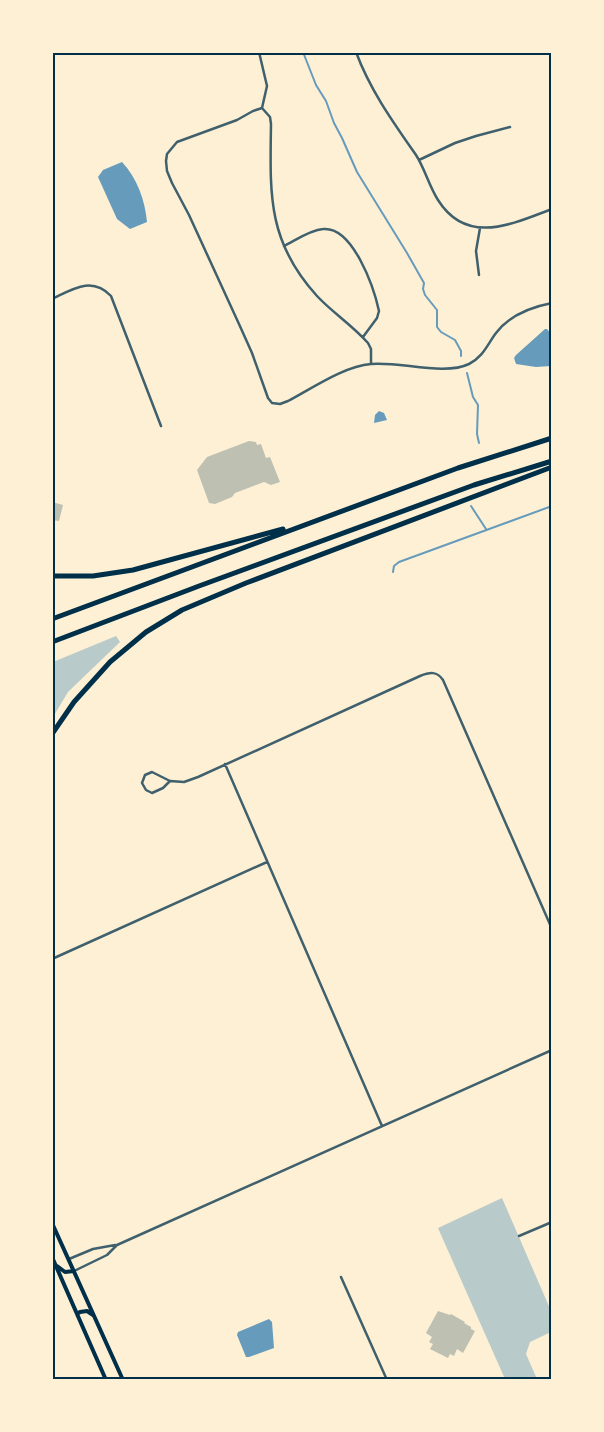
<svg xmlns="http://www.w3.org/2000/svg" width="604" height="1432" font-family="Overpass,sans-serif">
<rect width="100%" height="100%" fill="#fdf0d5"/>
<path fill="#b9caca" d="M 116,636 L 120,642 L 68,692 L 53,717 L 53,662 Z
M 502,1198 L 551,1311 L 551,1332 L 530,1342 L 526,1354 L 537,1379 L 505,1379 L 438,1228 Z"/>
<path fill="#669bbc" d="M 122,162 C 137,178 145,200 147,222 L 130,229 L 117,219 L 98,177 L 103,170 Z
M 545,329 L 547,329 L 551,334 L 551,366 L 536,367 L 516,364 L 514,358 L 516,355 Z
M 379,411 L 384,413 L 387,420 L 374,423 L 375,415 Z
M 269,1319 L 272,1322 L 274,1348 L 249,1357 L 246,1357 L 237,1335 L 238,1332 Z"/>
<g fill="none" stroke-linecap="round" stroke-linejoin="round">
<path stroke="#669bbc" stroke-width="2" d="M 303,52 L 316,85 L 326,101 L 334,123 L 342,138 L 357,172 L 407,253 L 424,283 L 423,289 L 425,295 L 437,310 L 437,327 L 441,332 L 455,340 L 461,351 L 461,356
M 467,373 L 473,397 L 478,405 L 477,434 L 479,443
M 471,506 L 486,529
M 393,572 L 394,566 L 399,562 L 552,506"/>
</g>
<path fill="#bec0b2" d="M 249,441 L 256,442 L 257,445 L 261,444 L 266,458 L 270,457 L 280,482 L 271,485 L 264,482 L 235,493 L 232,497 L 215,504 L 209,503 L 197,470 L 207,457 Z
M 52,502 L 63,505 L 59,521 L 52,520 Z
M 438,1311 L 450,1315 L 451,1314 L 465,1322 L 464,1323 L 471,1327 L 471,1329 L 475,1331 L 463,1353 L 457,1349 L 454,1356 L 450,1354 L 448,1358 L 430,1349 L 433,1344 L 429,1342 L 432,1337 L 426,1333 Z"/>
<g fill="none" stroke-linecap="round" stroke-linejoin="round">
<path stroke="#3f606c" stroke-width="2.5" d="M 259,52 L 267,86 L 262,108 L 270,117 L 271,124 C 270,194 267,241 317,296 C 333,313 352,325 368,343 L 371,349 L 371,364
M 356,52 C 370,90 393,122 416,155 C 425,169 429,186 438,200 C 467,246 512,224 552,209
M 262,108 L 253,111 L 237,120 L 177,142 L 167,154 L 166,161 L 167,171 L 172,183 L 189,215 L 239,324 L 252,353 L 268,398 L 272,403 L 280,404 L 288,401 C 311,389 344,366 371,364 C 399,361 444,376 469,364 C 483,357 487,345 496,333 C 509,316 531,307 552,303
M 419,160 L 455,143 L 476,136 L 510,127
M 284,246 C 296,240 310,230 323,229 C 353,226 374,288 379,311 L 377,318 L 363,337
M 479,275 L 476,251 L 480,228
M 52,299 C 73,289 92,276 111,296 L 161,426
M 225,764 L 382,1126
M 170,781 L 163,788 L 152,793 L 146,790 L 142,783 L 145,775 L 152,772 L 170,781 L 184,782 L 198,777 L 420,676 C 430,672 437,671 443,680 L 552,929
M 52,959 L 267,862
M 519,1236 L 552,1222
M 69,1259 L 93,1249 L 115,1245
M 74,1271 L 107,1255 L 117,1245 L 552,1050
M 341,1277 L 387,1380"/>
<path stroke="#003049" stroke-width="4" d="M 52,1223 L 123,1380
M 52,1257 L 106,1380
M 57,1266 L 65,1272 L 74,1271
M 77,1314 L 80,1312 L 87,1311 L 93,1315"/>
<path stroke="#003049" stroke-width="5" d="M 52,576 L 93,576 L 133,570 L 283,529
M 52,619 L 458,468 L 552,438
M 52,642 L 199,586 L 474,485 L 552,461
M 52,734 L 74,702 L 110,662 L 146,632 L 182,610 L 246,583 L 552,467"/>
</g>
<rect width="604" height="1432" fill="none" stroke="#fdf0d5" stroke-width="108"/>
<rect x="54" y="54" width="496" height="1324" fill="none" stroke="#003049" stroke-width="2"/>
</svg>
